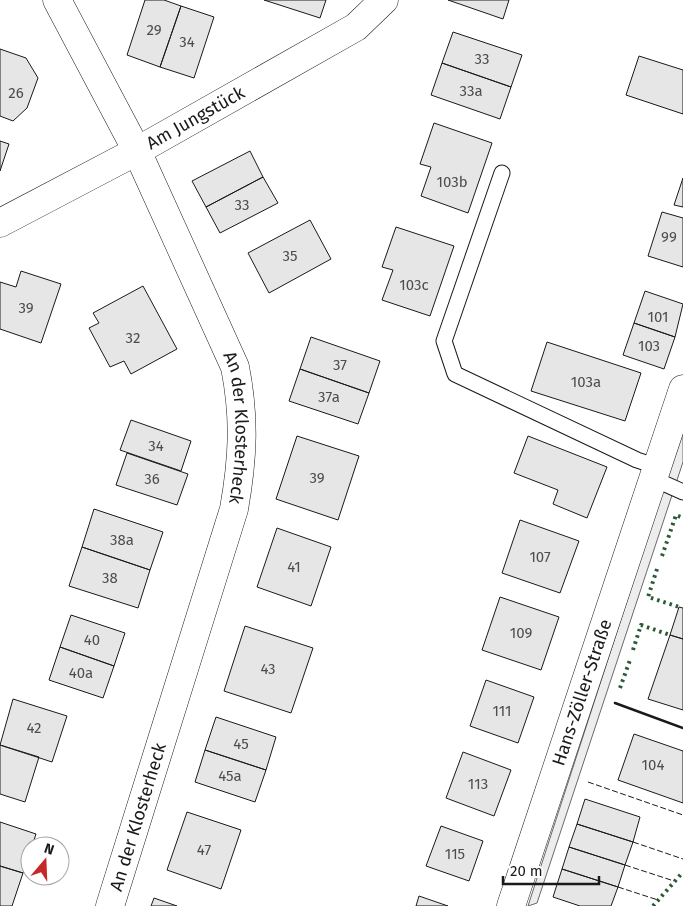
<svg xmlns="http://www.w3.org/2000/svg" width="683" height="906" font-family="'Fira Sans',sans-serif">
<rect width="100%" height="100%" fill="#fff"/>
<path fill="#ededed" stroke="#6a6a6a" d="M 683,428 L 683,462 L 537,903 L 528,906 Z"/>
<path fill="#e6e6e6" stroke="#1a1a1a" d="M 145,0 L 164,0 L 181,6 L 160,67 L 127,55 Z
M 264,0 L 326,0 L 320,18 Z
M 448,0 L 509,0 L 503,19 Z
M 181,6 L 214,17 L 194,78 L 160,67 Z
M 453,32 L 522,55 L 511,87 L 442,63 Z
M 0,49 L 26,58 L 38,78 L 27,108 L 13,121 L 0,116 Z
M 639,56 L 683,70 L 683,114 L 626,95 Z
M 442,63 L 511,87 L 500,119 L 431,95 Z
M 434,123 L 492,143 L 468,213 L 421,196 L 431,167 L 420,164 Z
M 0,141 L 9,144 L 0,171 Z
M 250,151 L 263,177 L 206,207 L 192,181 Z
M 263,177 L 278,203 L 220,233 L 206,207 Z
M 683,178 L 683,207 L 674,205 Z
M 662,212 L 683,218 L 683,267 L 648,256 Z
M 310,220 L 331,259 L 269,293 L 248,253 Z
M 396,227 L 454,246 L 430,316 L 382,300 L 393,270 L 382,267 Z
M 21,271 L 61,284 L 41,343 L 0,329 L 0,282 L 16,287 Z
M 143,286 L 177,349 L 131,374 L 124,361 L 110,367 L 89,328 L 99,323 L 93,313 Z
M 645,291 L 683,304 L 675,337 L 634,323 Z
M 634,323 L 675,337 L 664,369 L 623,355 Z
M 311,337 L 380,361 L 369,393 L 300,369 Z
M 547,342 L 641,373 L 625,421 L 531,391 Z
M 300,369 L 369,393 L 358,424 L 289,401 Z
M 131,420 L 191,441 L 181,471 L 120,450 Z
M 297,436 L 359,456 L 338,520 L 276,499 Z
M 528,436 L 607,467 L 587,518 L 553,504 L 558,490 L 514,473 Z
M 127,453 L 188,474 L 177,505 L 116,485 Z
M 94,509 L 163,532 L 150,570 L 82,547 Z
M 520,520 L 579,541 L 560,593 L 502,573 Z
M 277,528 L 331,547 L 311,606 L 257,587 Z
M 82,547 L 150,570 L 138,608 L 69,586 Z
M 500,597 L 559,617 L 541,670 L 482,650 Z
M 679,607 L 683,608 L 683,639 L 670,635 Z
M 71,615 L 125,633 L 114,666 L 60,647 Z
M 245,626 L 313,648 L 291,713 L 224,691 Z
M 670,635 L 683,639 L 683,710 L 648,699 Z
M 60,647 L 114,666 L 103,698 L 49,680 Z
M 486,680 L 534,697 L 518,743 L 470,726 Z
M 13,699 L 67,716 L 52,762 L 0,745 Z
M 216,717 L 276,737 L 266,770 L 205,750 Z
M 634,734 L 683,751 L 683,803 L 618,780 Z
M 0,745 L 39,757 L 25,802 L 0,794 Z
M 205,750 L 266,770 L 255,802 L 195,782 Z
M 463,752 L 511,770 L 494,816 L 446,798 Z
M 585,799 L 640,817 L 633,842 L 577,824 Z
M 187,812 L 241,830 L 221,889 L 167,870 Z
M 0,822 L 36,834 L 23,873 L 0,866 Z
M 577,824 L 633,842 L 625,865 L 569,847 Z
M 441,826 L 483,841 L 469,881 L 426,866 Z
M 569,847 L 625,865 L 618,887 L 562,869 Z
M 0,866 L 23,873 L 12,906 L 0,906 Z
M 562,869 L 618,887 L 611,906 L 580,906 L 553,897 Z
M 419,896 L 448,906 L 416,906 Z
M 154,898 L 177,906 L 151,906 Z"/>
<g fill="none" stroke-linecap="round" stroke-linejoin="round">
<g stroke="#1a1a1a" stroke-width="17">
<path id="service" d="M 502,173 L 444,341 L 455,374 L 637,460 L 658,467
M 654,479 L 683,492"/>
</g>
<g stroke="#1a1a1a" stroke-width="29">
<g id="minor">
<path id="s1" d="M 57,0 L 137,151 L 235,367 C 245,418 243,458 234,509 L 110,906"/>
<path id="s2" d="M 0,223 L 137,151 L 356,27 L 384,0"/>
<path id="s3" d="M 511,906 L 683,389"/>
</g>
</g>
<use href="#service" stroke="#fff" stroke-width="15"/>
<use href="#minor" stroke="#fff" stroke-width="28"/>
<path stroke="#2b5a34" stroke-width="4" stroke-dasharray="2.5 4" stroke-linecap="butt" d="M 662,556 L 676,515 L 683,518
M 657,569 L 648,597 L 679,607
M 633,650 L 641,625 L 670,635
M 620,688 L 630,660
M 653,906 L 683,872"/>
<path stroke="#1a1a1a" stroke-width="1" stroke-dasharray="6 2.5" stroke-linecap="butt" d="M 588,782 L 683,815
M 633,842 L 683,859
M 625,865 L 674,881
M 618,887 L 658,900"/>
<path stroke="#1a1a1a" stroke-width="2.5" d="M 615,703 L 683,728"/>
</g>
<g text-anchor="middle" stroke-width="4" stroke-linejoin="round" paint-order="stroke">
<g font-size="15" fill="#4d4d4d">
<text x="154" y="35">29</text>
<text x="187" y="47">34</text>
<text x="482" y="64">33</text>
<text x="471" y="96">33a</text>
<text x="16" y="98">26</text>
<text x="452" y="187">103b</text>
<text x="242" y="210">33</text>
<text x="669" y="242">99</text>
<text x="290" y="261">35</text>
<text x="414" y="290">103c</text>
<text x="26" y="313">39</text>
<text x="658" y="322">101</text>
<text x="133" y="343">32</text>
<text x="649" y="351">103</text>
<text x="340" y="370">37</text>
<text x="586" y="387">103a</text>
<text x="329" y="402">37a</text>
<text x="156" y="451">34</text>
<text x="317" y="483">39</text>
<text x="152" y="484">36</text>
<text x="122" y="545">38a</text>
<text x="540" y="562">107</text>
<text x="294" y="572">41</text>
<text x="110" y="583">38</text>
<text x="521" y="638">109</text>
<text x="92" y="645">40</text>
<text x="268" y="674">43</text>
<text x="81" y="678">40a</text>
<text x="502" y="716">111</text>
<text x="34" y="733">42</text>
<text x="241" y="749">45</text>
<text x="653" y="770">104</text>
<text x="230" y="781">45a</text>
<text x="478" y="789">113</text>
<text x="204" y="855">47</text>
<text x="455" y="859">115</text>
</g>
<g font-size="18" fill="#1a1a1a" stroke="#fff">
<text dy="6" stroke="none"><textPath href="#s2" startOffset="222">Am Jungstück</textPath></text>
<text dy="6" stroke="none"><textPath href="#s1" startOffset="469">An der Klosterheck</textPath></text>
<text dy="6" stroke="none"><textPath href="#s3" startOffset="225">Hans-Zöller-Straße</textPath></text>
<text transform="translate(138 817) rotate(-73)" y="6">An der Klosterheck</text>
</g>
</g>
<g transform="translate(45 861) rotate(19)"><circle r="24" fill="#ffffff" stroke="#a3a3a3"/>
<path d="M0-4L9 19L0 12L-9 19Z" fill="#c62828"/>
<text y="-8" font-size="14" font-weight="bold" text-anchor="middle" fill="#1a1a1a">N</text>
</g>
<path d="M503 876v8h96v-8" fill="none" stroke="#1a1a1a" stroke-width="2.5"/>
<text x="510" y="876" font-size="15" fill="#1a1a1a" stroke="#ffffff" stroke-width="4" paint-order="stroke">20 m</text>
</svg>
